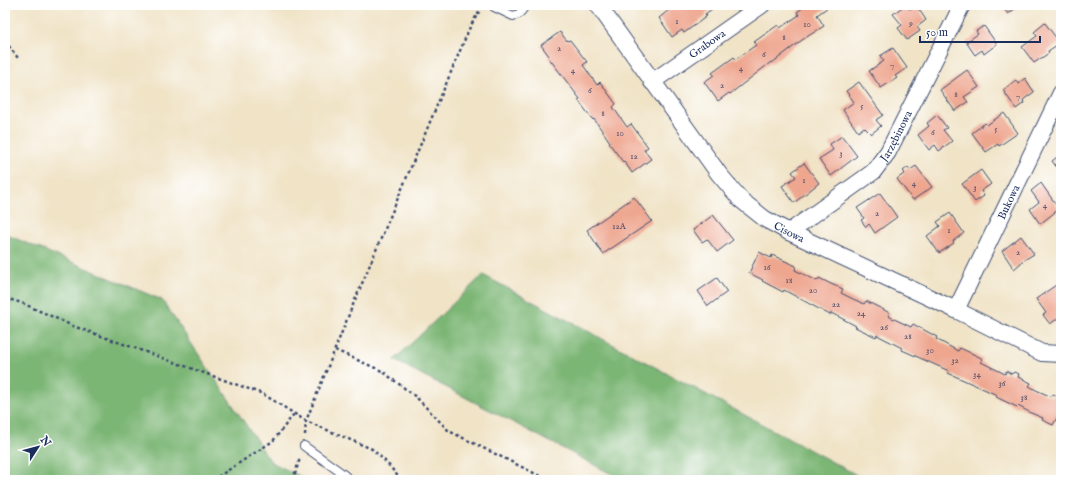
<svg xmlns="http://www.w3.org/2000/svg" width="1066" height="485" font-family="'IM FELL English',serif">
<rect width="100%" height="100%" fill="#fff"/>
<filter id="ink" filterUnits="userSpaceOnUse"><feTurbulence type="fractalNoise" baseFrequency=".025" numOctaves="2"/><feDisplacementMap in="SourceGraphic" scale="8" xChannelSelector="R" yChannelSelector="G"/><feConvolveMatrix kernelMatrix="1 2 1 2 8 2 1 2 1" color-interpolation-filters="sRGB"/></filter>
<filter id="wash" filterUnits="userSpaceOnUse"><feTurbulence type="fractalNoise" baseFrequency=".012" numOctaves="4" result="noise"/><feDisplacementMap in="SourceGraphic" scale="16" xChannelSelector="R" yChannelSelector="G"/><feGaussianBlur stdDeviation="0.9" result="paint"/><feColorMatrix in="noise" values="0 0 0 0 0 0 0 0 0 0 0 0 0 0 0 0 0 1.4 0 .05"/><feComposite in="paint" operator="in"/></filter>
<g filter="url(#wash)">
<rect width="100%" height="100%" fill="#f0e3c6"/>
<path fill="#7bb674" stroke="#4b7269" d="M 5,234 L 162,300 L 271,462 L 308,480 L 5,480 Z
M 483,275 L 866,480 L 623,480 L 394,360 Z"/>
<g id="blocks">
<path fill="#eea68f" d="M 675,5 L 718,5 L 705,14 L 707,16 L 695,25 L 684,33 L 682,30 L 672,37 L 659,18 Z
M 807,5 L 831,5 L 817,15 L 824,26 L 802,40 L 772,63 L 771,62 L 730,94 L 729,93 L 718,101 L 704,82 L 714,75 L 712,73 L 734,57 L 736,59 L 756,45 L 754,42 L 778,25 L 780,28 L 799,15 L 797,12 Z
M 905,5 L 910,9 L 916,5 L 926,20 L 917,27 L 920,31 L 907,40 L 898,28 L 902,25 L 893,14 Z
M 1001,5 L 1020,5 L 1008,14 Z
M 1045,23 L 1060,43 L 1048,51 L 1049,53 L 1034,63 L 1022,47 L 1037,36 L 1034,32 Z
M 984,26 L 997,44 L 984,54 L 982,50 L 975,55 L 966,42 L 978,34 L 976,31 Z
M 560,32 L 567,41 L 570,40 L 587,62 L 583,65 L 597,85 L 600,82 L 616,104 L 613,107 L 627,127 L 631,124 L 648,147 L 644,150 L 651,159 L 632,173 L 624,161 L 623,162 L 609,143 L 610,142 L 594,119 L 593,120 L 578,100 L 580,99 L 548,57 L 549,56 L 541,45 Z
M 893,48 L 907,68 L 895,76 L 897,78 L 881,88 L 869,71 L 884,61 L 880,56 Z
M 967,70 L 979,87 L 964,97 L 968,102 L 955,111 L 940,90 Z
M 1025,78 L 1034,92 L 1023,100 L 1024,103 L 1016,109 L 1003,90 L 1016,80 L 1018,84 Z
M 859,82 L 883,115 L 876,120 L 881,126 L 871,134 L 864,127 L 858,132 L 843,110 L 854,102 L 846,91 Z
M 1004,113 L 1018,133 L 999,146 L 998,144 L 986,152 L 972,133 L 985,123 L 987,125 Z
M 937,115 L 947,128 L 943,130 L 952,141 L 939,151 L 935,145 L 929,150 L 918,135 L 929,126 L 927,123 Z
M 842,136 L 857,156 L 831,176 L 819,159 L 833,150 L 830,144 Z
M 1061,154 L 1061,173 L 1052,161 Z
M 804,163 L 819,183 L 794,203 L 782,186 L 796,177 L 792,172 Z
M 916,166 L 932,187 L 913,200 L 897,179 L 905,173 L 903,171 L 908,167 L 910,170 Z
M 981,170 L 991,184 L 981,191 L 984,196 L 975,202 L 962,184 Z
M 1041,183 L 1059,209 L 1040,224 L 1030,209 L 1039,202 L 1031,191 Z
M 880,193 L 897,217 L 875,233 L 869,224 L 866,227 L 861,220 L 864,218 L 857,208 Z
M 634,197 L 652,221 L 603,254 L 587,230 Z
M 950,213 L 964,233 L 953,241 L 954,243 L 939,253 L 927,236 L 940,226 L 937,222 Z
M 713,215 L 733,240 L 717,252 L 707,239 L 702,242 L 693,230 Z
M 1021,236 L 1034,254 L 1021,262 L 1021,263 L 1014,269 L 1002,251 Z
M 759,252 L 771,258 L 772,255 L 796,266 L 795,270 L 817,281 L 819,278 L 831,284 L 843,289 L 841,293 L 853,299 L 864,304 L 866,301 L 890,313 L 888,316 L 911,327 L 913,324 L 926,331 L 937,337 L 936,339 L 958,351 L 960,348 L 973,354 L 983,359 L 981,362 L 1005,374 L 1006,371 L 1012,374 L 1014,372 L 1019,374 L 1018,377 L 1031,383 L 1029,386 L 1036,390 L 1052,397 L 1053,394 L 1061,398 L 1061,410 L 1053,425 L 1042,420 L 1043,418 L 1031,413 L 1018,406 L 1017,407 L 996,397 L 997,395 L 948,373 L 949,371 L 902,350 L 902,348 L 877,335 L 876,337 L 855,327 L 856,326 L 843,319 L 831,313 L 830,315 L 784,290 L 783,292 L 762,281 L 763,280 L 749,273 Z
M 717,278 L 727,292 L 708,306 L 698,291 Z
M 1056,285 L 1061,291 L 1061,316 L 1050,324 L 1043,315 L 1046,313 L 1036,299 Z"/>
</g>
</g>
<g filter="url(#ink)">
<use href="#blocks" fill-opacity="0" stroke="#3b4a6e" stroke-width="1"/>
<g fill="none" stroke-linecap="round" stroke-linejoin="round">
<g stroke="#3b4a6e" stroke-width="10">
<path id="service" d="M 492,5 L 494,7 L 513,16 L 519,14 L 526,5
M 304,446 L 343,474 L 350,480"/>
</g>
<g stroke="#3b4a6e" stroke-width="18">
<g id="minor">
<path id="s1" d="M 598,5 L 719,174 L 741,200 L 765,219 L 789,232 L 956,310 L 1042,353 L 1061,354"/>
<path id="s2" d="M 652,82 L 762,5"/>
<path id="s3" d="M 789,232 L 873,172 L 888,152 L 962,5"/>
<path id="s4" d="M 956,310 L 1061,93"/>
</g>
</g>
<path stroke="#3b4a6e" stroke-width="2.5" stroke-dasharray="3 3" stroke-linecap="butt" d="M 5,41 L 18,58
M 5,298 L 22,303 L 73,326 L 263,394 L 306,421 L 372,449 L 387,463 L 401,480
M 335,350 L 382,371 L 416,397 L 449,431 L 548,480
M 305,435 L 306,421 L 350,312 L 470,27 L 481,8
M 213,480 L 273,441 L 294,414
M 293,480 L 300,458"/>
<use href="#service" stroke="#fff" stroke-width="8"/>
<use href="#minor" stroke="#fff" stroke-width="16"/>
</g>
</g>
<g text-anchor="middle" stroke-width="3" stroke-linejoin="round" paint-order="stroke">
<g font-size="9" fill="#504d6a">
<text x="677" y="24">1</text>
<text x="911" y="26">9</text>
<text x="807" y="27">10</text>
<text x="784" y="40">8</text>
<text x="559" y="51">2</text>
<text x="764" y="57">6</text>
<text x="892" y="68">7</text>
<text x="741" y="71">4</text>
<text x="573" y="73">4</text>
<text x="722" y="88">2</text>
<text x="590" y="93">6</text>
<text x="956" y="97">8</text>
<text x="1018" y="99">7</text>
<text x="862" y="109">5</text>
<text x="603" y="116">8</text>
<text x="996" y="132">5</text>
<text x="933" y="135">6</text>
<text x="620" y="136">10</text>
<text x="841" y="156">3</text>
<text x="634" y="159">12</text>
<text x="804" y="183">1</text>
<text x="914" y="186">4</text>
<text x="975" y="190">3</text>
<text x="1045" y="208">4</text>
<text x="877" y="216">2</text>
<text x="619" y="229">12A</text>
<text x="949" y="233">1</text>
<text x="1018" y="255">2</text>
<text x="767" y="270">16</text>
<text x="789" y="283">18</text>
<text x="813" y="293">20</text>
<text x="836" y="307">22</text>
<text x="861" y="316">24</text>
<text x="884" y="330">26</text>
<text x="908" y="339">28</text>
<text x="930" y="353">30</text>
<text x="955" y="363">32</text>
<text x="977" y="377">34</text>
<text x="1002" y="386">36</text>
<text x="1024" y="400">38</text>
</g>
<g font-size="11" fill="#1b2f5e" stroke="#fff">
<text dy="4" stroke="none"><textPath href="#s2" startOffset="67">Grabowa</textPath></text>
<text dy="4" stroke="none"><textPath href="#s3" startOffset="146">Jarzębinowa</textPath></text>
<text dy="4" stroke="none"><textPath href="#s4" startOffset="120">Bukowa</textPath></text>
<text dy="4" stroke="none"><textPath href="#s1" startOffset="300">Cisowa</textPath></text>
</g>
</g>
<rect width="1066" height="485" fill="none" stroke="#fff" stroke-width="20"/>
<g transform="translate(38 447) rotate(54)" stroke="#ffffff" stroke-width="3" paint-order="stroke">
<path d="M0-3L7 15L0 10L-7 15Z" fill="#1b2f5e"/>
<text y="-6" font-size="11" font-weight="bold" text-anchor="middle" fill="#1b2f5e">N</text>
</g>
<path d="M920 36v6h120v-6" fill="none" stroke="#1b2f5e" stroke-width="2"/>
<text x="926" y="36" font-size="12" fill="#1b2f5e" stroke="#ffffff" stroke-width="3" paint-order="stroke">50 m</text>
</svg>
